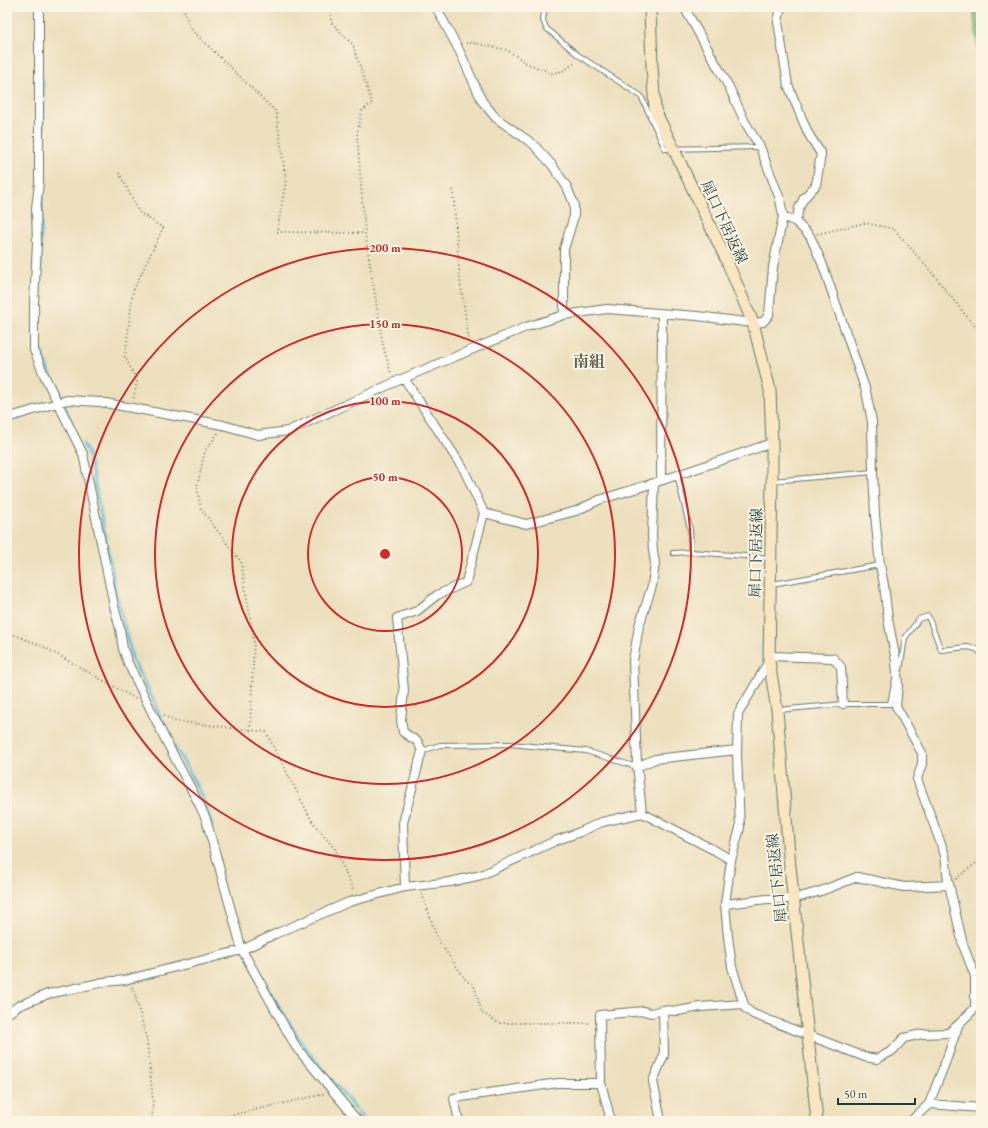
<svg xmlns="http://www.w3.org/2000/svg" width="988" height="1128" font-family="'EB Garamond','Noto Serif JP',serif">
<rect width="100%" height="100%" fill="#fcf5e5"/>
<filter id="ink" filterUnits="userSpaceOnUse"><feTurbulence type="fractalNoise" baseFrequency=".025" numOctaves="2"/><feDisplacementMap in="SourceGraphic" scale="8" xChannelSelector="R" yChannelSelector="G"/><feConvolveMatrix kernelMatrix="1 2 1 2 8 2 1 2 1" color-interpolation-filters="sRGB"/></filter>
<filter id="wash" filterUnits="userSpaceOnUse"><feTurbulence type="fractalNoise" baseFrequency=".012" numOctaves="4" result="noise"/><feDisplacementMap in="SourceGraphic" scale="16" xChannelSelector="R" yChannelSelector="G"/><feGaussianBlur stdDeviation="0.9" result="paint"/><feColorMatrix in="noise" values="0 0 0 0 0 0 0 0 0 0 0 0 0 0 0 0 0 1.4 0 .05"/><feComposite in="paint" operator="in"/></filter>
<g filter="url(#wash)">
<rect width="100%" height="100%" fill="#ede0be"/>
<path fill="#7eb471" stroke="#4e7852" d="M 974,7 L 981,7 L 981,71 L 974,18 Z"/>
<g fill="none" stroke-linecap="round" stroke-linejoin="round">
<path stroke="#5dbedb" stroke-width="3" d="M 38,322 L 43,181 L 43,80
M 38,336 L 37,338 L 48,370 L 60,392 L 72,423
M 83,444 L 88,454 L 95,484 L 115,588 L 133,661 L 155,703 L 159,715 L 165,726 L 171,741 L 188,769 L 206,806 L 212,826
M 256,968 L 301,1042 L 365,1121"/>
</g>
</g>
<g filter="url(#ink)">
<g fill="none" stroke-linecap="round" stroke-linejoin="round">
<g stroke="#677664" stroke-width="6">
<path id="service" d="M 545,7 L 543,20 L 546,28 L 578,55 L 641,96 L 665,149 L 759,147
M 677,475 L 690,529 L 691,552
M 772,481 L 873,472
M 673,553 L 691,552 L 771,558
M 772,584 L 880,565
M 900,670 L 905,638 L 919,619 L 928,616 L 941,650 L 967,647 L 977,649 L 981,654
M 778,710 L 843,704 L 890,704 L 895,679
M 422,751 L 440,745 L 510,744 L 586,751 L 637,767"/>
</g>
<g stroke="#677664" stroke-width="10">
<path id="minor" d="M 39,7 L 39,183 L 36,208 L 37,243 L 34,303 L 34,350 L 44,375 L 83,454 L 114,606 L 120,629 L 123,649 L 128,663 L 165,739 L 199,804 L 206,819 L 242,950 L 296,1047 L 358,1121
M 436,7 L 460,52 L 482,101 L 496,118 L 533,144 L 552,165 L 567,187 L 574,204 L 574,216 L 564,249 L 564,315
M 781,7 L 778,22 L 788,85 L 808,133 L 821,154 L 816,185 L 804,198 L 799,208 L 796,222
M 404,378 L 464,470 L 484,513
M 7,418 L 67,400 L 100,402 L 223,425 L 258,435 L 288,431 L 404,378 L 526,327 L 564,315 L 607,309 L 697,316 L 753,323 L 763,322 L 769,315 L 773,267 L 783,216 L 780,199 L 760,147 L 745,122 L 729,87 L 684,7
M 661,480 L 662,314
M 769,656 L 833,658 L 841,667 L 843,704
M 769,661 L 738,714 L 737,755 L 740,828 L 731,860 L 725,904 L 728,937 L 732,967 L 745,1008 L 753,1014 L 865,1057 L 877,1059 L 892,1051 L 904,1038 L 922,1034 L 948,1033 L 958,1025 L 975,1008 L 975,976 L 963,945 L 948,880 L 945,855 L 917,779 L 922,764 L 922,753 L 896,706 L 898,685 L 896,661 L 888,619 L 884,585 L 880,565 L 875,515 L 873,472 L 872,422 L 866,391 L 822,263 L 810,236 L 796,222 L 783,216
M 637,767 L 655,759 L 737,750
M 642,813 L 637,764 L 633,661 L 639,626 L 652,586 L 655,563 L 653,550 L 652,535 L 654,483 L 772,443
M 405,887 L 403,823 L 422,751 L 418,742 L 403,732 L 401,720 L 404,690 L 397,618 L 417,611 L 437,595 L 466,582 L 484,513 L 526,524 L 576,511 L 599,500 L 654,483
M 725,904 L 767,899 L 793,899 L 821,891 L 857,877 L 904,887 L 949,885
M 7,1014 L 18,1006 L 48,994 L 104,982 L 125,980 L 242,950 L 275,934 L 349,902 L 405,887 L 450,882 L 481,875 L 555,841 L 580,832 L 602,822 L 642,813 L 716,851 L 731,860
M 929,1104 L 981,1108
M 459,1121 L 454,1098 L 558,1083 L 601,1083
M 611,1121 L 601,1083 L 600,1015 L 644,1011 L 651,1013 L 663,1010 L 678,1011 L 700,1007 L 743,1004
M 661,1121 L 653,1081 L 664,1055 L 663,1010
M 911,1121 L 929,1104 L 947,1058 L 958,1026"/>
</g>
<g stroke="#677664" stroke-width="13">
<path id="secondary" d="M 650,7 L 652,66 L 655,110 L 726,259 L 753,323 L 770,390 L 772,443 L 772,481 L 769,661 L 777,710 L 790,866 L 817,1121"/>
</g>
<path stroke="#677664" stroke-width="2" stroke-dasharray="1 3" stroke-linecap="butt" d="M 183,7 L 190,28 L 276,112 L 286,180 L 277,232 L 365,233
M 331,7 L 331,22 L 353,45 L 372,103 L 362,111 L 357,135 L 365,233 L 383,345 L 391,374
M 466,43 L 474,43 L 507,50 L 528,64 L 552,73 L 563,71 L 576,62
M 119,173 L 139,212 L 163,228 L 133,291 L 125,357 L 137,381 L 133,401
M 453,190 L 460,279 L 469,341
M 817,234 L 865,223 L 894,229 L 933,274 L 972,323 L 981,332
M 218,433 L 205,451 L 197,487 L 201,509 L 241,562 L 254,641 L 250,730
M 7,632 L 42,646 L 136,699
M 164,715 L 174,721 L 266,732 L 312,821 L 335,849 L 354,892
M 956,879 L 981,859
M 422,894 L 438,940 L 466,980 L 474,986 L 482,1013 L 499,1023 L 591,1023
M 132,987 L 137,1002 L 147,1041 L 153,1101 L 152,1121
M 149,1121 L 228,1116 L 324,1094"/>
<use href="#service" stroke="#fff" stroke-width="4"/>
<use href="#minor" stroke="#fff" stroke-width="8"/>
<use href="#secondary" stroke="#f9e7c3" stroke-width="11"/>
</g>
</g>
<g fill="none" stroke="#d62828" stroke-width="2">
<circle cx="385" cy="554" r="77"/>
<circle cx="385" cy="554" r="153"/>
<circle cx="385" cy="554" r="230"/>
<circle cx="385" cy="554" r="306"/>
</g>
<g text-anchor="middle" stroke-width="4" stroke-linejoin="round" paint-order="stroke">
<g font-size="15" fill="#1f3d34" stroke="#fcf5e5">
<text transform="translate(724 222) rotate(65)" y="5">犀口下居返線</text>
<text transform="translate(756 553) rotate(-89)" y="5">犀口下居返線</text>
<text transform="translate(777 878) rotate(-96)" y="5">犀口下居返線</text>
</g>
<g font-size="16" font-weight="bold" fill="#606153" stroke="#fcf5e5">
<text x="589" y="367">南組</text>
</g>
</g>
<circle cx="385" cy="554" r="6" fill="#d62828" stroke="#fcf5e5" stroke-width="2"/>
<g font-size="12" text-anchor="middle" font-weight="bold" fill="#d62828" stroke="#fcf5e5" stroke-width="4" stroke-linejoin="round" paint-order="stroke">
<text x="385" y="252">200 m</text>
<text x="385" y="328">150 m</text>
<text x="385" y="405">100 m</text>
<text x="385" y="481">50 m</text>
</g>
<rect width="988" height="1128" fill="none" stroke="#fcf5e5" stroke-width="24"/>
<path d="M838 1098v6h77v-6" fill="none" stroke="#1f3d34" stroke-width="2"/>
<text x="844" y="1098" font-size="12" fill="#1f3d34" stroke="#fcf5e5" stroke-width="3" paint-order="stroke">50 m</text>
</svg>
